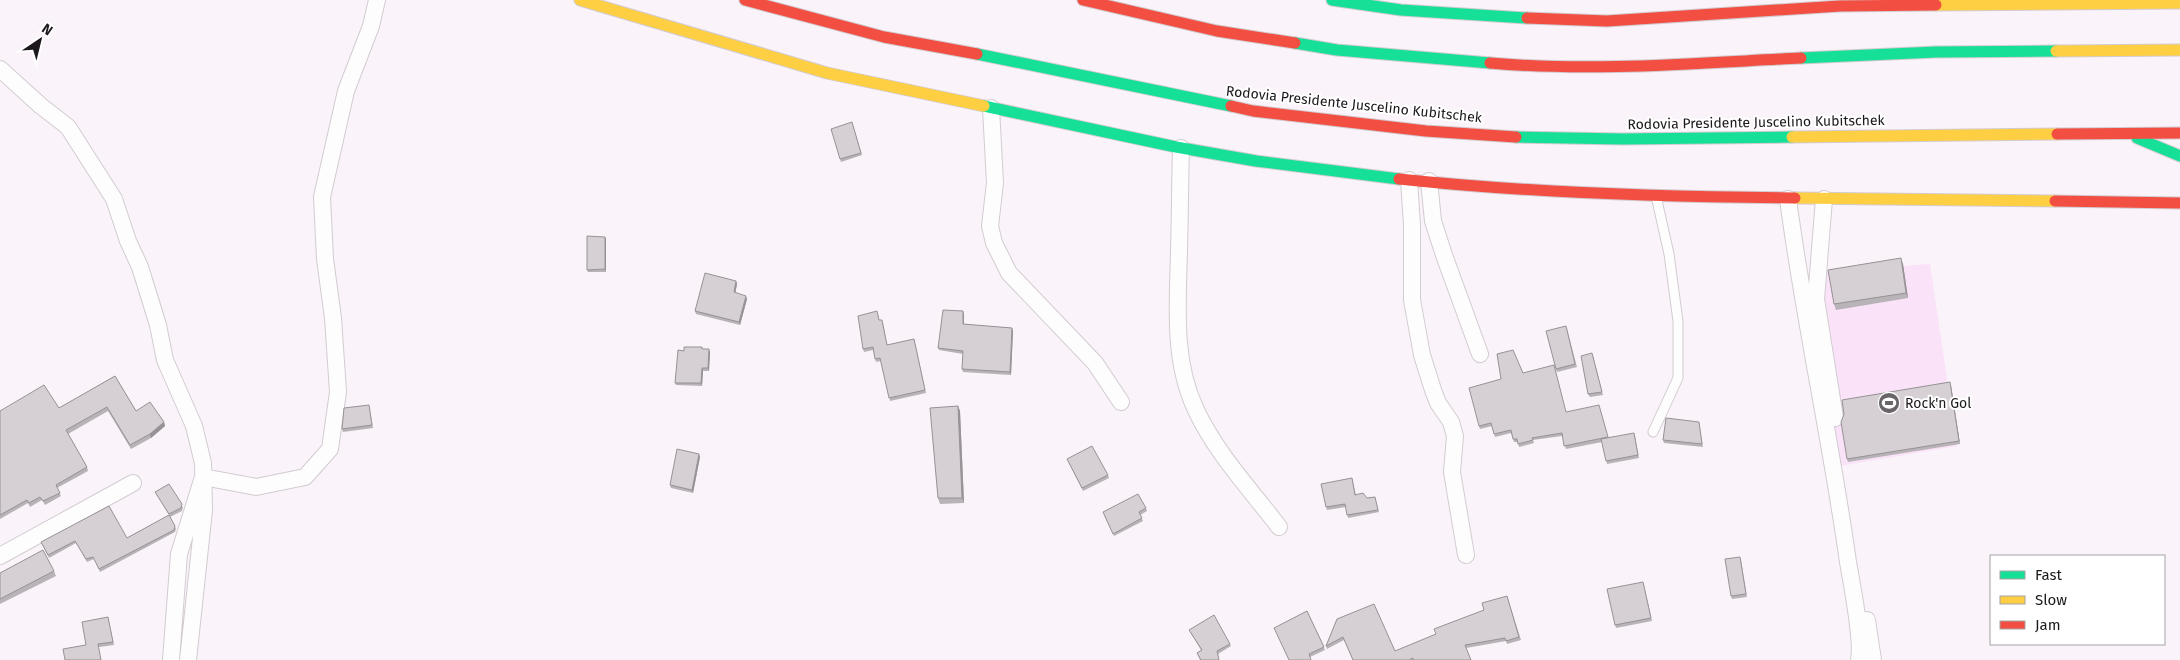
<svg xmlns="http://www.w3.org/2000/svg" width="2180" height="660" font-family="'Fira Sans',sans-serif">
<rect width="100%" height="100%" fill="#faf3f9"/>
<path fill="#fae2f8" d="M 1930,264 L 1957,446 L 1841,466 L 1819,361 L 1812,272 Z"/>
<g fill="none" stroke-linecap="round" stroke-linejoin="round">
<g stroke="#d2ccd1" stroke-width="11">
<path id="lane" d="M 1653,432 L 1678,378 L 1678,321 L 1669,254 L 1656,196"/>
</g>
<g stroke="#d2ccd1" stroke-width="18">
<path id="street" d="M 0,69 L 41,106 L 68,127 L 114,199 L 128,241 L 140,267 L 158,325 L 165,360 L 194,426 L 203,463 L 204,510 L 188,660
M 991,108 L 995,183 L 990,226 L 994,243 L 1009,273 L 1095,363 L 1121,402
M 1181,148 C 1180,182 1180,216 1179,250 C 1178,303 1172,360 1196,410 C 1216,453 1251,490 1279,527
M 1409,180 L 1412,225 L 1412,300 L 1422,355 L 1433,390 L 1438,403 L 1451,422 L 1455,436 L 1452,472 L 1466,555
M 1429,181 L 1433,221 L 1444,255 L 1480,354
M 1788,199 C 1804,321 1831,440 1848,562 C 1852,585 1863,641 1859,660
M 1824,199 L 1816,299 L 1835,418
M 0,556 L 133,483
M 1867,620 L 1873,660
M 171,660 L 179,554 L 203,477 L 256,487 L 305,477 L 330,449 L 338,392 L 333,318 L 325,259 L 322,197 L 346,91 L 371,26 L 377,0"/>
</g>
<g stroke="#d2ccd1" stroke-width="13">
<path id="fast" d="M 1332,0 L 1401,10 L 1527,18
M 1295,43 L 1337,50 L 1490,63
M 977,54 L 1231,106
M 1801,58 L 1936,52 L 2056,51
M 984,106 L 1176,147 L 1256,161 L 1399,179
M 1516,137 L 1623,139 L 1792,137
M 2137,138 L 2180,156"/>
</g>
<g stroke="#d2ccd1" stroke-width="13">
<path id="slow" d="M 580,0 L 827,73 L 984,106
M 1936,5 L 2180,3
M 2056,51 L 2180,50
M 1792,137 L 2057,134
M 1795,198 L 2055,201"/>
</g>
<g stroke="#d2ccd1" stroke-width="13">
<path id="jam" d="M 745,0 L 884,37 L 977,54
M 1083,0 L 1217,31 L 1295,43
M 1527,18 L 1607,21 L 1840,6 L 1936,5
M 1490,63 C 1593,72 1698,63 1801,58
M 1231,106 L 1253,111 L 1426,131 L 1516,137
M 2057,134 L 2180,133
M 1399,179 C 1530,193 1663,197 1795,198
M 2055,201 L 2180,203"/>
</g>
<use href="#lane" stroke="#fefdfe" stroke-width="9"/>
<use href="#street" stroke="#fefdfe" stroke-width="16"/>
<use href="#fast" stroke="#16e098" stroke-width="11"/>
<use href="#slow" stroke="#ffcf43" stroke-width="11"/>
<use href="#jam" stroke="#f24e42" stroke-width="11"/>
</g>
<path fill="#b8b3b7" d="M 852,122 L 862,155 L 841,162 L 840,159 Z
M 605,237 L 606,239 L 606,272 L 588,272 L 587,270 Z
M 1903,264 L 1908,298 L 1836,310 L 1834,304 Z
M 736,281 L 737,284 L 735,293 L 747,299 L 740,325 L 696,314 L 695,311 Z
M 878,314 L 879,320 L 883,323 L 887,345 L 914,339 L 926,393 L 890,401 L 881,361 L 876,362 L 873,350 L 864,352 L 863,349 Z
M 964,314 L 964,324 L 1012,328 L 1013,331 L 1011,375 L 963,372 L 962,369 L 963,354 L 939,350 L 938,348 Z
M 1567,329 L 1577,367 L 1557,372 L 1556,369 Z
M 702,347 L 703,349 L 710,352 L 709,371 L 703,371 L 702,386 L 676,385 L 675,383 L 684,351 Z
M 1593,356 L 1603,395 L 1590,397 L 1588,394 Z
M 1523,373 L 1566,412 L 1608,438 L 1635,436 L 1639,458 L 1607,464 L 1602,442 L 1566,449 L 1562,436 L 1533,440 L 1534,443 L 1519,447 L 1518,442 L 1514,442 L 1511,433 L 1495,437 L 1492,426 L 1480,429 L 1479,426 Z
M 115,376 L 136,411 L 164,422 L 165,426 L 151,438 L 131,449 L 108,411 L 68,434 L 87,467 L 88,471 L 57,488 L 61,496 L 45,505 L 42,500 L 30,507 L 28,503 L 0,519 L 0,411 L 59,408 Z
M 1950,382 L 1960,444 L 1848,462 L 1847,459 Z
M 369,405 L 373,428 L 343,432 L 342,429 Z
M 958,406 L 960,411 L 964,503 L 940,504 L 938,498 Z
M 1699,422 L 1703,447 L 1664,443 L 1663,440 Z
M 700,457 L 693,493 L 671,488 L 670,485 Z
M 1067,459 L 1108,475 L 1109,478 L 1083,491 Z
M 1352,478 L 1356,495 L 1367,498 L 1375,497 L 1379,512 L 1348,518 L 1346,507 L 1327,510 L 1326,507 Z
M 155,492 L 183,507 L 182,511 L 170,517 L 176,529 L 175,532 L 100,572 L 94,559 L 87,562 L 76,543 L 49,558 L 41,542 L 127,538 L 169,515 Z
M 1146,508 L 1147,511 L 1140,515 L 1143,521 L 1114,536 L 1104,515 Z
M 1741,560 L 1747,597 L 1732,599 L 1731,596 Z
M 54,571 L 56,576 L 0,604 L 0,573 Z
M 1644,585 L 1652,621 L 1616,628 L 1615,625 Z
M 1507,596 L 1521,640 L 1507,644 L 1506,641 L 1466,648 L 1471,660 L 1353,660 L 1344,640 L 1327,649 L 1326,646 L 1337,619 L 1395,651 L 1436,635 L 1484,610 Z
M 1307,611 L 1325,650 L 1310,657 L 1275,631 Z
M 108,617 L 114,645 L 99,647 L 86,645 Z
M 1189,630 L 1230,644 L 1231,646 L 1218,654 L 1219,660 L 1200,660 L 1197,653 L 1201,650 Z"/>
<path fill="#969295" d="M 605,237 L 606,239 L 606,272 L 605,269 Z
M 1901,258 L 1903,264 L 1908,298 L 1906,293 Z
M 736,281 L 737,284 L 735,295 L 734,292 Z
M 746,296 L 747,299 L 740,325 L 739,322 Z
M 963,311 L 964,314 L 964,327 L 963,324 Z
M 1012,328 L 1013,331 L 1011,375 L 1010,372 Z
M 709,349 L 710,352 L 709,371 L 708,368 Z
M 702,368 L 703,371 L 702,386 L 701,383 Z
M 1950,382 L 1951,385 L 1960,444 L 1959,441 Z
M 958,406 L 960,411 L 964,503 L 962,498 Z
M 164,422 L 165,426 L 151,438 L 150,434 Z
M 699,454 L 700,457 L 693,493 L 692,490 Z"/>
<path fill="#d6d0d5" stroke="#969295" d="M 852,122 L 861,153 L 840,159 L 831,129 Z
M 587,236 L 605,237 L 605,269 L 587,270 Z
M 1901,258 L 1906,293 L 1834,304 L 1828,270 Z
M 705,273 L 736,281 L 734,292 L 746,296 L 739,322 L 695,311 Z
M 943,310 L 963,311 L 963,324 L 1012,328 L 1010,372 L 962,369 L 963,351 L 938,348 Z
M 877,311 L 879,320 L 882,320 L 887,345 L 914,339 L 925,390 L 889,398 L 880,358 L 875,359 L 873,347 L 863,349 L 858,316 Z
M 1566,326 L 1575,364 L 1556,369 L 1546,331 Z
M 684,347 L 702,347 L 702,349 L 709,349 L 708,368 L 702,368 L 701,383 L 675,383 L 678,350 L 684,351 Z
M 1513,350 L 1523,373 L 1554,365 L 1566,412 L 1599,405 L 1608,437 L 1564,446 L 1562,433 L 1532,438 L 1533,440 L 1518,444 L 1517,439 L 1513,439 L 1511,430 L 1494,434 L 1491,423 L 1479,426 L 1469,388 L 1501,379 L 1497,354 Z
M 1592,353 L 1602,392 L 1588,394 L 1581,356 Z
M 115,376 L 136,411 L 150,402 L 164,422 L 150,434 L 130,445 L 107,407 L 66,430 L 87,467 L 56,485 L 60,493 L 43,501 L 40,497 L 29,503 L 27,500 L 0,515 L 0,411 L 44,385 L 59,408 Z
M 1950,382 L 1959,441 L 1847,459 L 1841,422 L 1844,414 L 1842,400 Z
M 369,405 L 372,425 L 342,429 L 344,408 Z
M 958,406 L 962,498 L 938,498 L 930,408 Z
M 1666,418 L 1699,422 L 1702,444 L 1663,440 Z
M 1634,433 L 1638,455 L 1606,461 L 1601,439 Z
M 1092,446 L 1108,475 L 1082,488 L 1067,459 Z
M 677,449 L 699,454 L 692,490 L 670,485 Z
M 1352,478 L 1355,495 L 1363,493 L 1367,498 L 1375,497 L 1378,510 L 1347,515 L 1345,504 L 1326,507 L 1321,484 Z
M 169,484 L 182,504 L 181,508 L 169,514 L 155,492 Z
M 1138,494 L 1146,508 L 1139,512 L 1142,518 L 1113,534 L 1103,512 Z
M 109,506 L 127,538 L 169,515 L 175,526 L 174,530 L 99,569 L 93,557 L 86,559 L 75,541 L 48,555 L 41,542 Z
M 43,550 L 54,571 L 0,599 L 0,573 Z
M 1740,557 L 1746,594 L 1731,596 L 1725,559 Z
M 1643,582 L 1651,618 L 1615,625 L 1607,589 Z
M 1507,596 L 1519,637 L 1506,641 L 1505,638 L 1465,645 L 1471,660 L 1413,660 L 1413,658 L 1409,660 L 1353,660 L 1343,637 L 1326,646 L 1337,619 L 1374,604 L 1395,651 L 1436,634 L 1434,629 L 1484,610 L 1482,603 Z
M 1307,611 L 1324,647 L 1309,654 L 1311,660 L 1289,660 L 1274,628 Z
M 1214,615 L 1230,644 L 1217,651 L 1219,660 L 1201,660 L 1197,653 L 1202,650 L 1189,630 Z
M 108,617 L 113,642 L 98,644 L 101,660 L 65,660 L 63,649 L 86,645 L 82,622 Z"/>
<defs>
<g id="stadium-disc" transform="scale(1.125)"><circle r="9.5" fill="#6a6569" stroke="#fff"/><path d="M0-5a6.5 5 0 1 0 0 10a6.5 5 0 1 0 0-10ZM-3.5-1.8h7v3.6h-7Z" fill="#fff"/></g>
</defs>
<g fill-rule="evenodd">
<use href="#stadium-disc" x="1889" y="403"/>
</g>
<g text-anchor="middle" stroke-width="4" stroke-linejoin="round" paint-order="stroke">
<g font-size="14" fill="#1c181c" stroke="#fff">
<text transform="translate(1354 104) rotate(6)" y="5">Rodovia Presidente Juscelino Kubitschek</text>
<text transform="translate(1756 122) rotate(-1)" y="5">Rodovia Presidente Juscelino Kubitschek</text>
</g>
<g font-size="14" fill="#1c181c" stroke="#fff" text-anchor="start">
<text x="1905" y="408">Rock'n Gol</text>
</g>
</g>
<rect x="1990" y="555" width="175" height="90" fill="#ffffff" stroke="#a4a3a4"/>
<rect x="2000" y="571" width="25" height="8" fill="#16e098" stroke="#a4a3a4"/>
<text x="2035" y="580" font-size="15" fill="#1c181c">Fast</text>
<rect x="2000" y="596" width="25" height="8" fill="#ffcf43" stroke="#a4a3a4"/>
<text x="2035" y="605" font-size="15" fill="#1c181c">Slow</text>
<rect x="2000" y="621" width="25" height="8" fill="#f24e42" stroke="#a4a3a4"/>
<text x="2035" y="630" font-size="15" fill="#1c181c">Jam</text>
<g transform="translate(40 40) rotate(35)" stroke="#ffffff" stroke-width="4" paint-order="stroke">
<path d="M0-4L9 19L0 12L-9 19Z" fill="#1c181c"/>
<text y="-8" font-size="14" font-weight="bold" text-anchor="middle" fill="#1c181c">N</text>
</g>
</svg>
